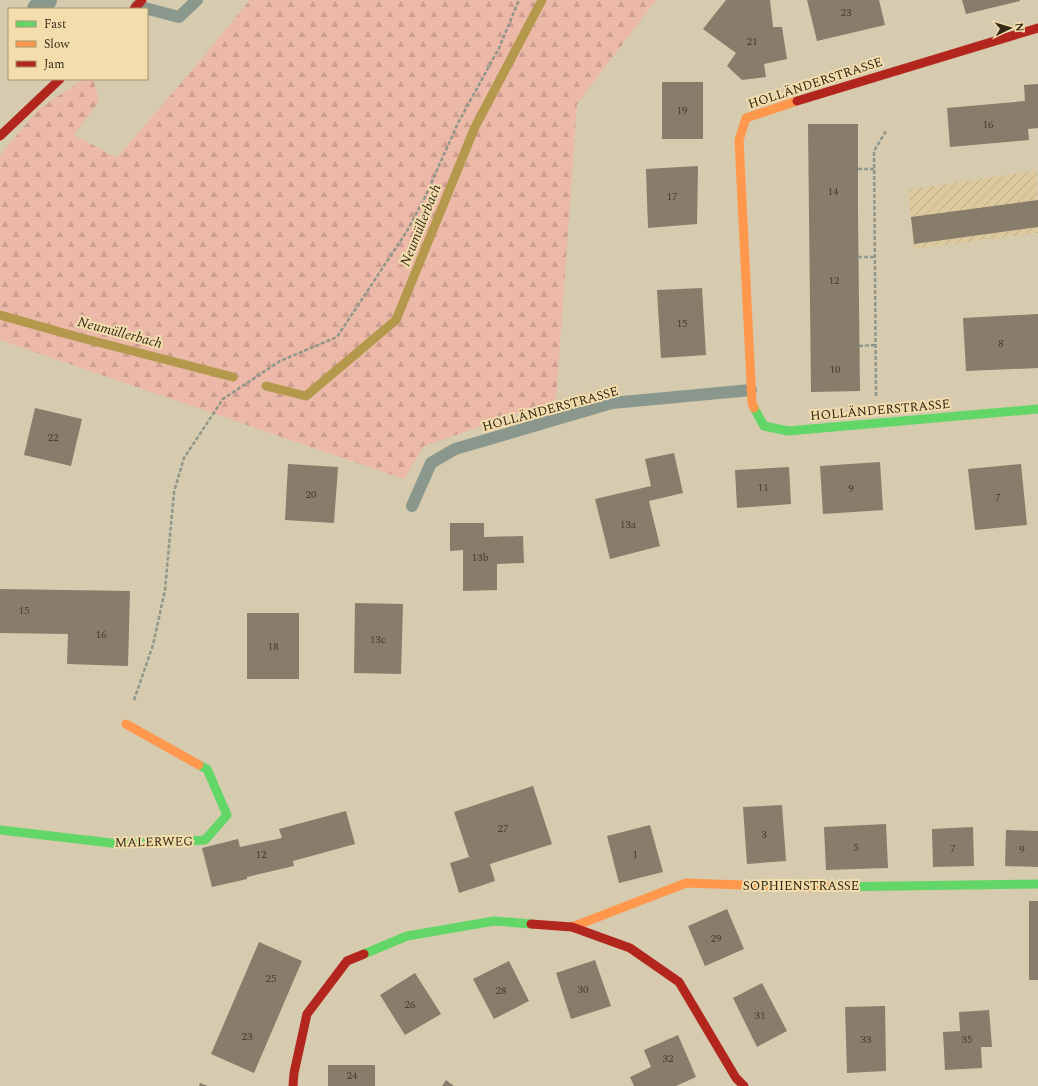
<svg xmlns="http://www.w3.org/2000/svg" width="1038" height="1086" font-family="Spectral,serif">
<defs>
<pattern id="industrial-furrows" width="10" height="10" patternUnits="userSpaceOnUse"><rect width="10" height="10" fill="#dcc99e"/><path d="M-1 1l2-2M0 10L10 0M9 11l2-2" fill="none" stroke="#bdad87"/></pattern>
<pattern id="forest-firs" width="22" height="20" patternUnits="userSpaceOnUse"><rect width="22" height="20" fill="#ecb8a7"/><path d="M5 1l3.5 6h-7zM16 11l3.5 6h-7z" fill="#cb9e8f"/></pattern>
</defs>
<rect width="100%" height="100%" fill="#d6caaf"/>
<path fill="url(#industrial-furrows)" d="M 1037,170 L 1038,233 L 914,249 L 908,190 Z"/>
<path fill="url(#forest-firs)" d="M 250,0 L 656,0 L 577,104 L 556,400 L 424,446 L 404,479 L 0,340 L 0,155 L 38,110 L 83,79 L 93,79 L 99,101 L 74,135 L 117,158 L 200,61 Z"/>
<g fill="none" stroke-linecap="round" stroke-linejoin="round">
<path stroke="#b4984c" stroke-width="9" d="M 0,315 L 78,337 L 233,377
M 266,386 L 306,396 L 396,320 L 475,127 L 542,0"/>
</g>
<path fill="#887c6a" d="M 726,0 L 770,0 L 773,27 L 782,27 L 787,59 L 764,64 L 766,77 L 742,80 L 727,66 L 736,53 L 703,29 Z
M 807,0 L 879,0 L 885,25 L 817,41 Z
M 962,0 L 1020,0 L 1020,1 L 966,14 Z
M 662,82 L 703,82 L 703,139 L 662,139 Z
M 1038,84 L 1038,128 L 1028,129 L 1029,140 L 950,147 L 947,108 L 1025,101 L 1024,85 Z
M 808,124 L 858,124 L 858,213 L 860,391 L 811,392 Z
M 698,166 L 697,224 L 648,228 L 646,169 Z
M 1038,200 L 1038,227 L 914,244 L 911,217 Z
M 702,288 L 706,355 L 661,358 L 657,290 Z
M 1038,314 L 1038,368 L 966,371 L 963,318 Z
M 35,408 L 82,419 L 71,466 L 24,455 Z
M 674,453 L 683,493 L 649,501 L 660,546 L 610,559 L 595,499 L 651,486 L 645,459 Z
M 880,462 L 883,510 L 823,514 L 820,466 Z
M 288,464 L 338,467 L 334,523 L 285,520 Z
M 1021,464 L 1027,525 L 975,530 L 968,469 Z
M 789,467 L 791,504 L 737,508 L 735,470 Z
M 450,523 L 484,523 L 484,537 L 523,536 L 524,563 L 497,564 L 497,590 L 463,591 L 463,550 L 450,551 Z
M 0,589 L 130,591 L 128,666 L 67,664 L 68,634 L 0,633 Z
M 355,603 L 403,604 L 401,674 L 354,673 Z
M 247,613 L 299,613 L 299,679 L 247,679 Z
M 533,786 L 552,844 L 490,864 L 495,881 L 459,893 L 450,863 L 469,857 L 454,812 Z
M 782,805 L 786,861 L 747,864 L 743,807 Z
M 346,811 L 355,844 L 293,861 L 294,866 L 247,877 L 247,879 L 212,887 L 202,848 L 238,839 L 240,847 L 282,838 L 279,829 Z
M 886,824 L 888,868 L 826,870 L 824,827 Z
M 650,825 L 663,872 L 619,883 L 607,836 Z
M 973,827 L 974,866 L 933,867 L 932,829 Z
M 1006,830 L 1038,831 L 1038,867 L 1005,866 Z
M 1029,901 L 1038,901 L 1038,980 L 1029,980 Z
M 727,909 L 744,949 L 705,966 L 688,926 Z
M 259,942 L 302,961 L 254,1073 L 211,1054 Z
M 595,960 L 611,1006 L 571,1019 L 556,973 Z
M 509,961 L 529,1001 L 494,1019 L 473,979 Z
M 415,973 L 441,1014 L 405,1035 L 380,995 Z
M 762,983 L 787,1031 L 757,1047 L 733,998 Z
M 885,1006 L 886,1071 L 847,1073 L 845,1007 Z
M 989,1010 L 992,1047 L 981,1047 L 982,1068 L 945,1070 L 943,1032 L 960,1031 L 959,1012 Z
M 678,1035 L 696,1077 L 676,1086 L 634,1086 L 630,1077 L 651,1067 L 644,1050 Z
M 328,1065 L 375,1065 L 375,1086 L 328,1086 Z
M 446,1080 L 454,1086 L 442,1086 Z
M 200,1083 L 208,1086 L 199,1086 Z"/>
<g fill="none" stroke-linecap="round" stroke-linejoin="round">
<path stroke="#8f978b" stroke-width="2.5" stroke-dasharray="4 2" stroke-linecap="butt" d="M 858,169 L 874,169
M 858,257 L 874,257
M 859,346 L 875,345
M 876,396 L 874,151 L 886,131
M 134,700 L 153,645 L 165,590 L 174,492 L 184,458 L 223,399 L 280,361 L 337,337 L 407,231 L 425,197 L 458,123 L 499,48 L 519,0"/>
<path stroke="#89978c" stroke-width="12" d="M 137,6 L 179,17 L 197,0
M 412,506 L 431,463 L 455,449 L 612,403 L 751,390"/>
<path stroke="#89978c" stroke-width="22" d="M 38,9 L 46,0"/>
<path stroke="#63d668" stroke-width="9" d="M 754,408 L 764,426 L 788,431 L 1038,409
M 0,830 L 120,844 L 205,840 L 227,815 L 207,769 L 199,765
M 831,887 L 1038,884
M 364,954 L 407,936 L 494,921 L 531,924"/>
<path stroke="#ff974d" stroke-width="9" d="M 754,408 L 752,403 L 739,140 L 746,118 L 797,101
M 126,724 L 199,765
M 572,927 L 686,883 L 795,887 L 831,887"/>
<path stroke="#b3261e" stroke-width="9" d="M 134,9 L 142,0
M 797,101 L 1038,28
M 0,136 L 60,79
M 531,924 L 572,927 L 630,948 L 679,982 L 736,1078 L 744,1086
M 293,1086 L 294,1073 L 307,1014 L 347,961 L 364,954"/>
</g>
<g text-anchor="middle" stroke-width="4" stroke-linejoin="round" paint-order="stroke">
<g font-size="11" fill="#483e2b">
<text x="846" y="16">23</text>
<text x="752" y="45">21</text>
<text x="682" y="114">19</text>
<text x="988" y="128">16</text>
<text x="833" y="195">14</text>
<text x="672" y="200">17</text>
<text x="834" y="284">12</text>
<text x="682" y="327">15</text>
<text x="1001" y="347">8</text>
<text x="835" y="373">10</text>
<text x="53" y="441">22</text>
<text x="763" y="491">11</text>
<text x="851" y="492">9</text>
<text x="311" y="498">20</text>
<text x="998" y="501">7</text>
<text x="628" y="528">13a</text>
<text x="480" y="561">13b</text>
<text x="24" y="614">15</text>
<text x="101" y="638">16</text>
<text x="378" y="643">13c</text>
<text x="273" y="650">18</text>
<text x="503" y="832">27</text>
<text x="764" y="838">3</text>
<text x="856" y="851">5</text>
<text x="953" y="852">7</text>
<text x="1022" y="853">9</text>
<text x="261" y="858">12</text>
<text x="635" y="858">1</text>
<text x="716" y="942">29</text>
<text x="271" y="982">25</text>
<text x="583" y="993">30</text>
<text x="501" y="994">28</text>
<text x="410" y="1008">26</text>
<text x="760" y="1019">31</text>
<text x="247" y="1040">23</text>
<text x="866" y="1043">33</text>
<text x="967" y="1043">35</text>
<text x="668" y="1062">32</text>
<text x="352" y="1079">24</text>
</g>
<g font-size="13" fill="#322916" stroke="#f3ddad">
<text transform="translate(815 82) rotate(-18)" y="5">HOLLÄNDERSTRASSE</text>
<text transform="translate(550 408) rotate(-15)" y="5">HOLLÄNDERSTRASSE</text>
<text transform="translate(880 409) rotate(-5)" y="5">HOLLÄNDERSTRASSE</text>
<text transform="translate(154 841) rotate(-1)" y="5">MALERWEG</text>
<text x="801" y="890">SOPHIENSTRASSE</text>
</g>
<g font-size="14" font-style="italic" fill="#352d19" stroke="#f3ddad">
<text transform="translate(420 225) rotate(-68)" y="5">Neumüllerbach</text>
<text transform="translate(120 332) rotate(15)" y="5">Neumüllerbach</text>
</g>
</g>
<rect x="8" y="8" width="140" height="72" fill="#f3ddad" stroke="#a69571"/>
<rect x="16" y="21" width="20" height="6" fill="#63d668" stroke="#a69571"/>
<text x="44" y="28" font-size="12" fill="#322916">Fast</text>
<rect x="16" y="41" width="20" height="6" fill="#ff974d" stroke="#a69571"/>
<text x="44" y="48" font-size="12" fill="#322916">Slow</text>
<rect x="16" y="61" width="20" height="6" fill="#b3261e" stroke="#a69571"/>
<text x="44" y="68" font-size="12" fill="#322916">Jam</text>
<g transform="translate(1010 28) rotate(85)" stroke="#f3ddad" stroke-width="3" paint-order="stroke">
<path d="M0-3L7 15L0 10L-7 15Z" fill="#322916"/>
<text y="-6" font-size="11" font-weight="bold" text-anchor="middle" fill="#322916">N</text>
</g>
</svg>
